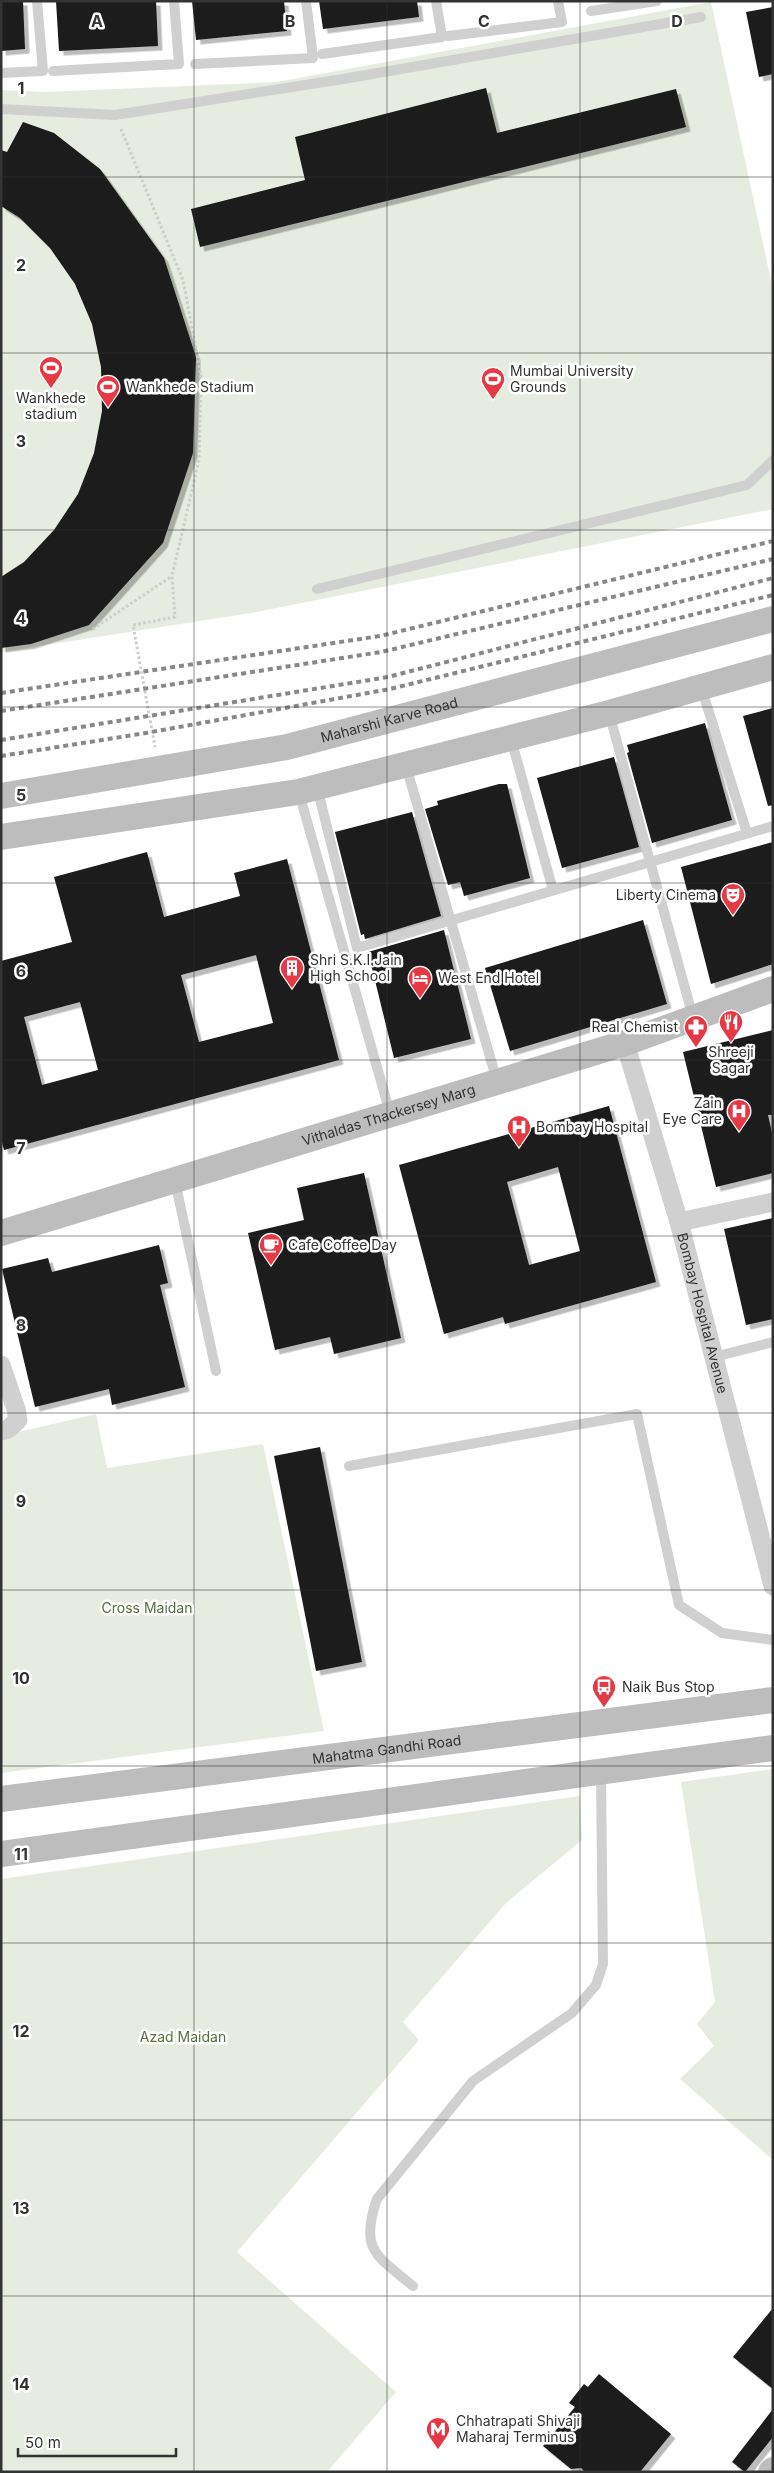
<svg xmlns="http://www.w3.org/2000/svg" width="774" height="2473" font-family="Inter,sans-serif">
<defs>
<filter id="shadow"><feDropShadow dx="4.5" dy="4.5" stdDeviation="0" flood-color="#0004"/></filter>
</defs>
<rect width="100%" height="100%" fill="#fff"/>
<path fill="#e6ecdf" d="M 711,2 L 773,290 L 773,509 L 251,613 L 1,652 L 1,90 L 46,92 L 277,82 Z
M 96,1414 L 107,1468 L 263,1444 L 324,1731 L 1,1773 L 1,1436 Z
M 773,1769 L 773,2160 L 680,2079 L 714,2046 L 697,2024 L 715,2002 L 681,1782 Z
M 580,1796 L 582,1840 L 506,1903 L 403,2022 L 419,2040 L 237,2252 L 396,2392 L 327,2472 L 1,2472 L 1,1879 Z"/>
<path fill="#1a1a1a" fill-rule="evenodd" filter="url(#shadow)" d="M 1,1 L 23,1 L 25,49 L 1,51 Z
M 56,1 L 156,1 L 158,46 L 59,51 Z
M 192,1 L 284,1 L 287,31 L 196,40 Z
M 319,1 L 417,1 L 419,17 L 323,29 Z
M 773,7 L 773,74 L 759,77 L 746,12 Z
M 486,88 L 497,133 L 676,89 L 686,127 L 200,247 L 191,209 L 305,180 L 295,137 Z
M 23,122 L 54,133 L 100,169 L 164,258 L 196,357 L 193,453 L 163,543 L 89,625 L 31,644 L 1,648 L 1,577 L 24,562 L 54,530 L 78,494 L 94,453 L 102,411 L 101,367 L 92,324 L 75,284 L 50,248 L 20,218 L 1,206 L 1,150 L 7,152 Z
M 773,708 L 773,805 L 768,806 L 743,716 Z
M 705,723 L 732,820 L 652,843 L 627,753 L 629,752 L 627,745 Z
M 614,757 L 639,847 L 562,868 L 537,778 Z
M 499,784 L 507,784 L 530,878 L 464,896 L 460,882 L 448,885 L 425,809 L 438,805 L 437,801 Z
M 412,812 L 441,916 L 365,939 L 364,934 L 361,935 L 335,832 Z
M 773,842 L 773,964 L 711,984 L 681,867 Z
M 147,852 L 164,917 L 240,896 L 234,873 L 287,859 L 339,1060 L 4,1150 L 1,1139 L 1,961 L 72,942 L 54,877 ZM 256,955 L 273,1023 L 199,1042 L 181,975 ZM 80,1002 L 98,1070 L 42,1085 L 24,1017 Z
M 643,920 L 667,1004 L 510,1051 L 485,968 Z
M 444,930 L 471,1039 L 394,1058 L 368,952 Z
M 773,1030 L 773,1115 L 768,1115 L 773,1137 L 773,1173 L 716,1187 L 683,1052 Z
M 609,1106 L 656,1282 L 505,1324 L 503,1317 L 444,1334 L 399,1165 ZM 558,1167 L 580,1251 L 529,1265 L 507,1182 Z
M 364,1173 L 401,1338 L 334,1354 L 330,1337 L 275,1350 L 248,1233 L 304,1220 L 297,1188 Z
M 773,1218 L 773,1319 L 746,1325 L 724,1229 Z
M 159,1245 L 168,1283 L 160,1285 L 185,1387 L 112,1405 L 109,1389 L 35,1407 L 2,1269 L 48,1258 L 52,1272 Z
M 320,1447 L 362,1662 L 316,1671 L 274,1456 Z
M 773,2308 L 773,2389 L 733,2357 Z
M 599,2374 L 671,2434 L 640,2472 L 585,2472 L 581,2468 L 571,2469 L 543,2446 L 575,2407 L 569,2403 L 584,2384 L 588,2387 Z
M 773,2409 L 773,2437 L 745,2472 L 732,2462 Z"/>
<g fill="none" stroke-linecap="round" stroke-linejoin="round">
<path stroke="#cdcdcd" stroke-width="3" stroke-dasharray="2.5 2.5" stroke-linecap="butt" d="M 121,129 L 183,280 L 201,376 L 199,460 L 172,576 L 175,617 L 133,625 L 155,747
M 93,629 L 172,576"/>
<path stroke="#d0d0d0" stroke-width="10" d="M 591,11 L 657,1
M 448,36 L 562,22 L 558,1
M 322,54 L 442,37 L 436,1
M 195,64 L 313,58 L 306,1
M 53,71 L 179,64 L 174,1
M 1,73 L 43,71 L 37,1
M 1,109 L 115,115 L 343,79 L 701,17
M 317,589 L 747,485 L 773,460
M 701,687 L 747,833
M 609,713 L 693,1017
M 511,739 L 553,890
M 406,766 L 497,1081
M 317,787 L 357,948 L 773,826
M 299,793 L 390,1113
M 175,1181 L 216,1371
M 714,1357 L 773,1342
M 349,1466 L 637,1414 L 679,1605 L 722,1633 L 773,1640
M 413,2286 C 377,2256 359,2250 377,2199 L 473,2081 L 572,2013 L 596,1985 L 603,1964 L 601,1772"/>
<g stroke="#d0d0d0" stroke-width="19">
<path id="s1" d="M 625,1043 L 679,1222 L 773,1586"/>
<path d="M 679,1222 L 773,1202"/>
<path d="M 1,1365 L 16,1409 L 18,1420 L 8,1429 L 1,1431"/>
</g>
<g stroke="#bdbdbd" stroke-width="26">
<path id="s2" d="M 1,796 L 287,747 L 773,619"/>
<path d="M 1,837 L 298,792 L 609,713 L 773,667"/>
<path id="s3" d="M 1,1233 L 625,1043 L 773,989"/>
<path id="s4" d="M 1,1799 L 773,1700"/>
<path d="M 1,1854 L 773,1748"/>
<path d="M 771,2472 L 773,2470"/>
</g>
<path stroke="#888" stroke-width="4" stroke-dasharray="5 4" stroke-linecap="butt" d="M 1,693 L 380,636 L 773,541
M 1,711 L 381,652 L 773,559
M 1,740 L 388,677 L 773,578
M 1,756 L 146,733 L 390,689 L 773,595"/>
</g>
<path fill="none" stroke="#333" stroke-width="1" stroke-opacity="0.55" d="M 194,1 L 194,2472M 387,1 L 387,2472M 580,1 L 580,2472M 1,177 L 773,177M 1,353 L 773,353M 1,530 L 773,530M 1,707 L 773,707M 1,883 L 773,883M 1,1060 L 773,1060M 1,1236 L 773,1236M 1,1413 L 773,1413M 1,1590 L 773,1590M 1,1766 L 773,1766M 1,1943 L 773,1943M 1,2120 L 773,2120M 1,2296 L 773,2296"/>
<defs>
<g id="stadium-pin" transform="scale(1.25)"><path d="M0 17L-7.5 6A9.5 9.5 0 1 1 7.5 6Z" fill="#e63946" stroke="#fff"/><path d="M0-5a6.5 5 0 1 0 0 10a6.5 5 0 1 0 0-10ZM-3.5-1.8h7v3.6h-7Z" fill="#fff"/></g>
<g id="theatre-pin" transform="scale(1.25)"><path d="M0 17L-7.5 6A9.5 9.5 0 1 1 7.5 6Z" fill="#e63946" stroke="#fff"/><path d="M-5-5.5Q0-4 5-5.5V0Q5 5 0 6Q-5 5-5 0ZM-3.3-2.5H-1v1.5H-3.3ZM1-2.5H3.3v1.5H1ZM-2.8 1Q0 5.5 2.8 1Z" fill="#fff"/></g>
<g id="building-pin" transform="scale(1.25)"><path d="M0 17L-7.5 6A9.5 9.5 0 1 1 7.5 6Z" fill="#e63946" stroke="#fff"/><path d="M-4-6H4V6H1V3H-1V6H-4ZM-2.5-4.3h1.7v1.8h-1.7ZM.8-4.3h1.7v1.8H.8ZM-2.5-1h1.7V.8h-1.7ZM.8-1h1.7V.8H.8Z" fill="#fff"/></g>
<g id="hotel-pin" transform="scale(1.25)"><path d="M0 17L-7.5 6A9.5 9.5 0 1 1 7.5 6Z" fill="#e63946" stroke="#fff"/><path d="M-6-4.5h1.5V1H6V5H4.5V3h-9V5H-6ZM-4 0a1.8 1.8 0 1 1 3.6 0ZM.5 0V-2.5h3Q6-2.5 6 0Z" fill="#fff"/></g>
<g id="restaurant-pin" transform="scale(1.25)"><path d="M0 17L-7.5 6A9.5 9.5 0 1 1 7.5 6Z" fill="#e63946" stroke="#fff"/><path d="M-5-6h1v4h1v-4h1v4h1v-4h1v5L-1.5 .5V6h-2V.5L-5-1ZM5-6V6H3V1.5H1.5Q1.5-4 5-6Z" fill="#fff"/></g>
<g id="pharmacy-pin" transform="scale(1.25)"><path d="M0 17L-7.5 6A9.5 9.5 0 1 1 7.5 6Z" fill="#e63946" stroke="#fff"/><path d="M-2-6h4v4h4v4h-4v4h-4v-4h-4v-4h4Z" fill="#fff"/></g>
<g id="hospital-pin" transform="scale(1.25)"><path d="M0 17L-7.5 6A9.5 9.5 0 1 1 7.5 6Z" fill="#e63946" stroke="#fff"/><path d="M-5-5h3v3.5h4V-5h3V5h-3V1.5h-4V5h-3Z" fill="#fff"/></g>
<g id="cafe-pin" transform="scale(1.25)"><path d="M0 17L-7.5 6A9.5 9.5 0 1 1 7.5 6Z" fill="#e63946" stroke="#fff"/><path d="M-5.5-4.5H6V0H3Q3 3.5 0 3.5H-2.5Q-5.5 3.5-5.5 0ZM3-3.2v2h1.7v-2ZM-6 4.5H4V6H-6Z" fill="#fff"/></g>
<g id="bus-pin" transform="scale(1.25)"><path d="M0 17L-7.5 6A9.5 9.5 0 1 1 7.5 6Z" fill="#e63946" stroke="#fff"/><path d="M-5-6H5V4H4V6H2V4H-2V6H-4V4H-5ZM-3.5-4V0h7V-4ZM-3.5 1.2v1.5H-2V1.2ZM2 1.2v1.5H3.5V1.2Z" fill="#fff"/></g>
<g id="metro-pin" transform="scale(1.25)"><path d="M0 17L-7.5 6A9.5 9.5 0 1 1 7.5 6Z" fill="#e63946" stroke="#fff"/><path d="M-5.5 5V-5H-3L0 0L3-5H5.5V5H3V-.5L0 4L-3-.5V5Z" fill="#fff"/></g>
</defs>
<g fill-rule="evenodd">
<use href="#stadium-pin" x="51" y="368"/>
<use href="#stadium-pin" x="493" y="379"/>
<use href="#stadium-pin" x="108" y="387"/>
<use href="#theatre-pin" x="733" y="895"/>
<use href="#building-pin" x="292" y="968"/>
<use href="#hotel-pin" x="420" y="978"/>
<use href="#restaurant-pin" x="731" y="1022"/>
<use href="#pharmacy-pin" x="696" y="1027"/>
<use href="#hospital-pin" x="739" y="1111"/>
<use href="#hospital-pin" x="519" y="1127"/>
<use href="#cafe-pin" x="271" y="1245"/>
<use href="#bus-pin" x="604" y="1687"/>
<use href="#metro-pin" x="438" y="2429"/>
</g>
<g text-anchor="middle" stroke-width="5" stroke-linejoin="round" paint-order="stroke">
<g font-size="14" fill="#333" stroke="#fff" text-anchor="start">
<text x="510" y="376">Mumbai University<tspan x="510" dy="16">Grounds</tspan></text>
<text x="126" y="392">Wankhede Stadium</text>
<text x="51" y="403" text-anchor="middle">Wankhede<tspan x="51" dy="16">stadium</tspan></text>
<text x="716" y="900" text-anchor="end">Liberty Cinema</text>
<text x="310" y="965">Shri S.K.I.Jain<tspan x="310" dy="16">High School</tspan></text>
<text x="438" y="983">West End Hotel</text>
<text x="678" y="1032" text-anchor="end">Real Chemist</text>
<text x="731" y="1057" text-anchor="middle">Shreeji<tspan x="731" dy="16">Sagar</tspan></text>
<text x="722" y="1108" text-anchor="end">Zain<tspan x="722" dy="16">Eye Care</tspan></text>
<text x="536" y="1132">Bombay Hospital</text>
<text x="288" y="1250">Cafe Coffee Day</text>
<text x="622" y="1692">Naik Bus Stop</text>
<text x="456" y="2426">Chhatrapati Shivaji<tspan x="456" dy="16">Maharaj Terminus</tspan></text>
</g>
<g font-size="14" fill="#333" stroke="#fff">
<text dy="5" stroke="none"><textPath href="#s2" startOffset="396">Maharshi Karve Road</textPath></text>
<text dy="5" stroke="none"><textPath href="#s3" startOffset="405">Vithaldas Thackersey Marg</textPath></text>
<text dy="5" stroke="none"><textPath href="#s1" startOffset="281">Bombay Hospital Avenue</textPath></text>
<text dy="5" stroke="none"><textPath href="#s4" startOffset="389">Mahatma Gandhi Road</textPath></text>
</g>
<g font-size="14" fill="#56703f" stroke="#fff">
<text x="147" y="1613">Cross Maidan</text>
<text x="183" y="2042">Azad Maidan</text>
</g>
</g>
<g font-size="16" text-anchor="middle" font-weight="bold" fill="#333" stroke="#fff" stroke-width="5" stroke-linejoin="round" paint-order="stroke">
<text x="97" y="27">A</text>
<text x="290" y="27">B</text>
<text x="484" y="27">C</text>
<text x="677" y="27">D</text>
<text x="21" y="94">1</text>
<text x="21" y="271">2</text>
<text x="21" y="447">3</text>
<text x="21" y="624">4</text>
<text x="21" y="801">5</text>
<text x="21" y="977">6</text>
<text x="21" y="1154">7</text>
<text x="21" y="1331">8</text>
<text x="21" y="1507">9</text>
<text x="21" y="1684">10</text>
<text x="21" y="1860">11</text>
<text x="21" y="2037">12</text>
<text x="21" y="2214">13</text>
<text x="21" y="2390">14</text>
</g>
<rect width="774" height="2473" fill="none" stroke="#333333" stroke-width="5"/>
<path d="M18 2448v8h158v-8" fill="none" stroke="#333333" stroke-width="2.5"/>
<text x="25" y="2448" font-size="15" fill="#333333" stroke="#ffffff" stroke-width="4" paint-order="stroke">50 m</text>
</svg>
